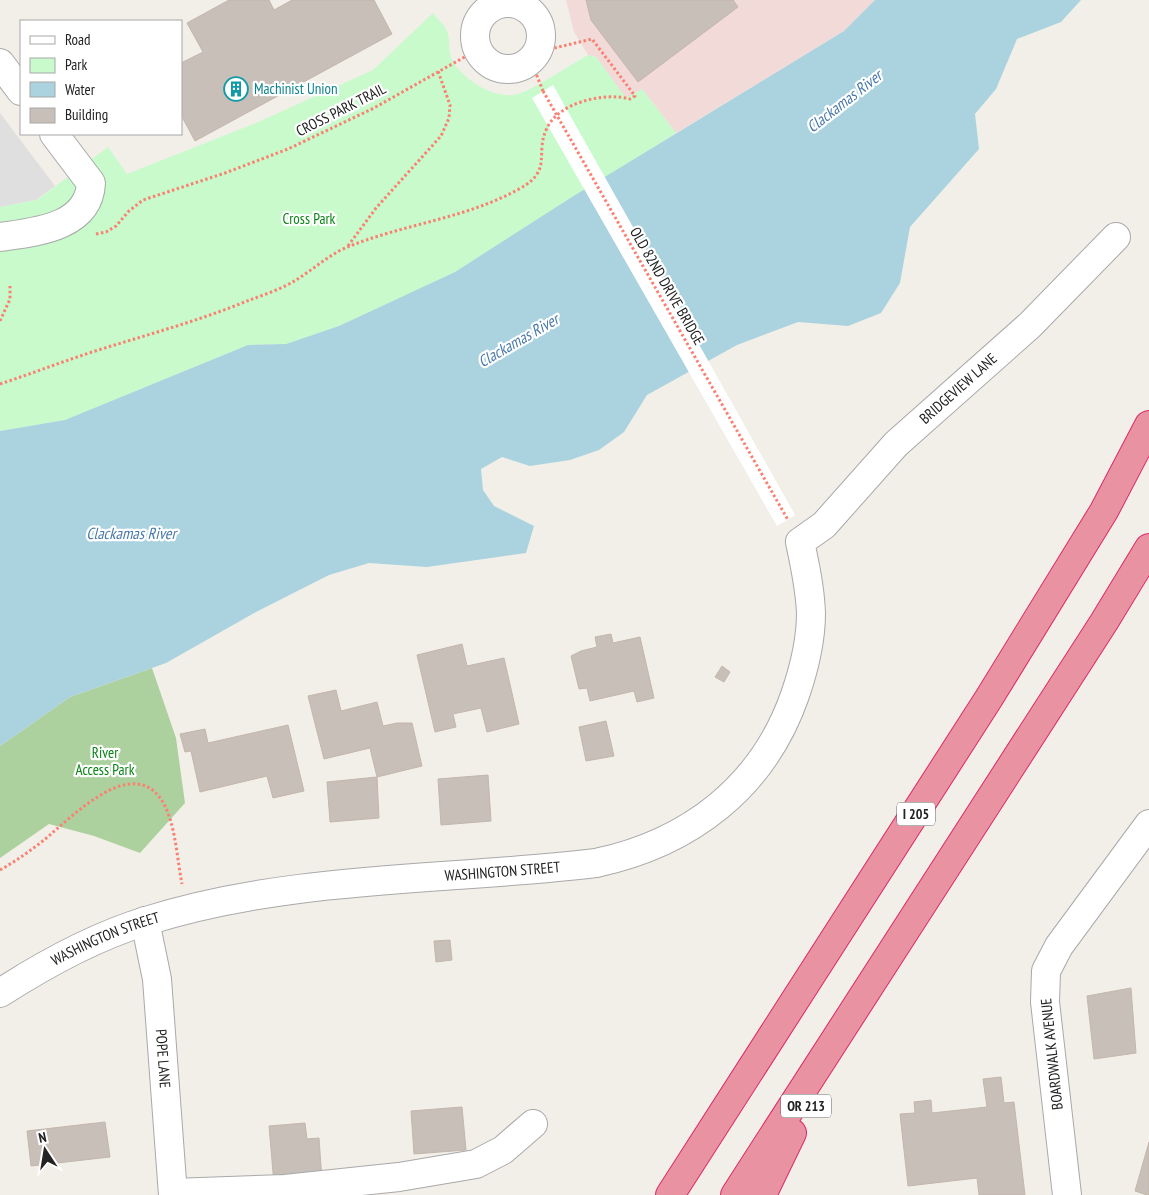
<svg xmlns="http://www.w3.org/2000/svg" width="1149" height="1195" font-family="'PT Sans Narrow',sans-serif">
<rect width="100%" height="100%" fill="#f2efe9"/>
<path fill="#e0dfdf" d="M 0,113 L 55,186 L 36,200 L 0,207 Z"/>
<path fill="#f2dad9" d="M 566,0 L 875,0 L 844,31 L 676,133 L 642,89 L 626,99 L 596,57 L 588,55 L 574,32 Z"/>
<path fill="#add19e" d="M 152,668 L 176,738 L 185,803 L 140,853 L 94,836 L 49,824 L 0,858 L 0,746 L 70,697 Z"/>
<path fill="#c8facc" d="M 433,13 C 437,19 445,25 447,31 C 451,41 447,51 453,61 C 464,81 498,102 521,93 C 541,85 568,66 588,55 L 596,57 L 626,98 L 642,89 L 676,133 L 455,272 L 339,326 L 286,344 L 248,345 L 65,420 L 0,431 L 0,207 L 37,200 L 108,147 L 127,174 L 256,123 L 373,70 Z"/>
<path fill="#aad3df" d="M 875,0 L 1081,0 L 1061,22 L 1017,39 L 996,89 L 975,114 L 979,149 L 910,227 L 900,283 L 881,313 L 848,326 L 798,322 L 737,345 L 647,395 L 624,432 L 599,450 L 570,460 L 530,466 L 502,457 L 481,469 L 483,490 L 494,506 L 534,526 L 526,553 L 427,567 L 369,563 L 329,575 L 256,612 L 166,663 L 70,697 L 0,746 L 0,431 L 65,420 L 248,345 L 286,344 L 339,326 L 455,272 L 572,197 L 844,31 Z"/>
<path fill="#fff" d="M 553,85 L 795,515 L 777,526 L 532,98 Z"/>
<path fill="#c7bfb8" stroke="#c4b6ab" d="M 229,0 L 269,0 L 274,10 L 292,0 L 374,0 L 392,34 L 195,141 L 181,115 L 181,63 L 203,52 L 187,23 Z
M 586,0 L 733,0 L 738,7 L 638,82 L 591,20 Z
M 611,634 L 613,643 L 640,637 L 654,698 L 637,702 L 634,691 L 590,701 L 587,688 L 579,689 L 571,656 L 581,651 L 597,647 L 595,637 Z
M 462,644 L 467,666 L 504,658 L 519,724 L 487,732 L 481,708 L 453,714 L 456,727 L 435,732 L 417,655 Z
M 722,666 L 730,672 L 724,682 L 715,677 Z
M 336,690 L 341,711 L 377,702 L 383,726 L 397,723 L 412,723 L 422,766 L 377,777 L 370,748 L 324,759 L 308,696 Z
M 606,721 L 614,756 L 586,761 L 579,727 Z
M 288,725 L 304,791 L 273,798 L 267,776 L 200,792 L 191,751 L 185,752 L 180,734 L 205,729 L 208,743 Z
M 488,775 L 491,821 L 441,825 L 438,779 Z
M 377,777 L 379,818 L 330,822 L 327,782 Z
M 450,940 L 452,960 L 436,962 L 434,941 Z
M 1131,988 L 1136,1053 L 1094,1059 L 1087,996 Z
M 1001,1077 L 1004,1103 L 1014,1102 L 1025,1195 L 979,1195 L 977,1178 L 908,1186 L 900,1114 L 915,1113 L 914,1102 L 931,1100 L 932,1113 L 987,1107 L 983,1079 Z
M 462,1107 L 466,1150 L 414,1154 L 411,1111 Z
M 105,1122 L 110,1157 L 31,1166 L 27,1131 Z
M 305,1123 L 307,1139 L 319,1138 L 322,1180 L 274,1184 L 269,1126 Z
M 1149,1142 L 1149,1195 L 1147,1195 L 1135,1191 Z"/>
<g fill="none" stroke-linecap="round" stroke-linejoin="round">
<g stroke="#a9a9a9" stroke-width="30">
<g id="minor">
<circle cx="508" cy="36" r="33"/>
<path d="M 0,63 L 21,91"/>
<path d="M 0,237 C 34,232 89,228 91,183 L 54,134"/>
<path id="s1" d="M 145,921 L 157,979 L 173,1195"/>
<path id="s2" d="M 0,993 C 45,964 94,937 146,921 C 292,875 446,881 596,863 C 690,843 763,787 795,695 C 804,669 811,640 811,613 C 810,588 805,565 800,542 L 824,525 L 896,444 L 1030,325 L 1116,237"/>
<path d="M 173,1193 L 285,1189 L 399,1177 L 476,1164 L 503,1150 L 533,1124"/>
<path d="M 1067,1195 L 1045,1002 L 1046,971 L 1059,946 L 1149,824"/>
</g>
</g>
<g stroke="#dc2a67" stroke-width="30">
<path id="highway" d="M 670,1195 L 989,698 L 1104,511 L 1149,425
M 735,1195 L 1104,622 L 1149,548
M 762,1195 L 792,1133"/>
</g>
<path stroke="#fa8072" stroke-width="3" stroke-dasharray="2.5 2.5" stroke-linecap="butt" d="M 531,61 L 543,91
M 96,234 L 106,232 L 116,226 L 129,211 L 143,200 L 225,173 L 288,149 L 374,108 L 477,50
M 348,246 L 376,208 L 441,136 L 449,118 L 450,105 L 438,71
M 0,321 L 10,299 L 10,286
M 0,384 C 30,374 59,363 89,353 C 142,336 196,322 247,301 C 263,295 282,289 296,280 C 314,269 331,253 350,246 C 405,224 467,218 519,189 C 554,170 534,154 547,128 C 559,102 605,92 630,99 L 635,96 L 592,39 L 538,52
M 0,870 C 16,861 30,851 44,840 C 72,817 136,749 165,806 C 176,829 177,859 182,884"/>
<use href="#minor" stroke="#fff" stroke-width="28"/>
<use href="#highway" stroke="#e892a2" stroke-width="28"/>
<path stroke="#fa8072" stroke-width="3" stroke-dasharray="2.5 2.5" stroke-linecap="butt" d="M 543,91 L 788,520"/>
</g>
<defs>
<g id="building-ring" transform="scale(1.25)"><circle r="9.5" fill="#fff" stroke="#0f9aa8" stroke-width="1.5"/><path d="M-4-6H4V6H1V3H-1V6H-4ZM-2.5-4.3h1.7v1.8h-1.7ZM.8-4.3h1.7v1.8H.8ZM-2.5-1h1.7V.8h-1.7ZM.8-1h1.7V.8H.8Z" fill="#0f9aa8"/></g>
</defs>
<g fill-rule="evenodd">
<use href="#building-ring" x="236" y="89"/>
</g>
<g text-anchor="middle" stroke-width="4.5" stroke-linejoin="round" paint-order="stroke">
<g fill="#fff" stroke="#646464" stroke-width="1">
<rect x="897" y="802.5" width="38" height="23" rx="4"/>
<rect x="781" y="1094.5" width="50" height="23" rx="4"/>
</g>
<g font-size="14" font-weight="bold" fill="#222">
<text x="916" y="819">I 205</text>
<text x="806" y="1111">OR 213</text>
</g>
<g font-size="15" fill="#0d838f" stroke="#fff" text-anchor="start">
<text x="254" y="94">Machinist Union</text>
</g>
<g font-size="15" fill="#222" stroke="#fff">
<text transform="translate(341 110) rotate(-27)" y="5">CROSS PARK TRAIL</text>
<text transform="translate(667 286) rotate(60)" y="5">OLD 82ND DRIVE BRIDGE</text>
<text dy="5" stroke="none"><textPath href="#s2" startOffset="1268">BRIDGEVIEW LANE</textPath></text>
<text dy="5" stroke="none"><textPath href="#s2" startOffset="524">WASHINGTON STREET</textPath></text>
<text dy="5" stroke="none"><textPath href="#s2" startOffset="119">WASHINGTON STREET</textPath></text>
<text transform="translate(1052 1054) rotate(-96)" y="5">BOARDWALK AVENUE</text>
<text dy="5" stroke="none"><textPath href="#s1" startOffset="139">POPE LANE</textPath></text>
</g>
<g font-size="15" fill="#0c8416" stroke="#fff">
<text x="309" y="224">Cross Park</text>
<text x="105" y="758">River<tspan x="105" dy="17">Access Park</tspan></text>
</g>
<g font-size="16" font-style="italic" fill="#4a7aab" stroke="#fff">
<text transform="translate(844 101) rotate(-38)" y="6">Clackamas River</text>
<text transform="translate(518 340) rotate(-30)" y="6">Clackamas River</text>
<text x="131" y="539">Clackamas River</text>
</g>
</g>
<rect x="20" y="20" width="162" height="115" fill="#ffffff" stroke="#a7a7a7"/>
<rect x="30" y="36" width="25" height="8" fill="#ffffff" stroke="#a7a7a7"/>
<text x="65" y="45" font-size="15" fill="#222222">Road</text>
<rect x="30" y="58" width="25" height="15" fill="#c8facc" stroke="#a7a7a7"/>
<text x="65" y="70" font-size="15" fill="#222222">Park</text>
<rect x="30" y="82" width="25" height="15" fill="#aad3df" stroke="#a7a7a7"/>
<text x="65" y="95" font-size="15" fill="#222222">Water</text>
<rect x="30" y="108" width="25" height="15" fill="#c7bfb8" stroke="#a7a7a7"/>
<text x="65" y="120" font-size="15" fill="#222222">Building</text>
<g transform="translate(45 1150) rotate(348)" stroke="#ffffff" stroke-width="4" paint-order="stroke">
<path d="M0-4L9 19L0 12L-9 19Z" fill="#222222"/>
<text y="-8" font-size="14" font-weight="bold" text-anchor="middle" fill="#222222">N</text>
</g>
</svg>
